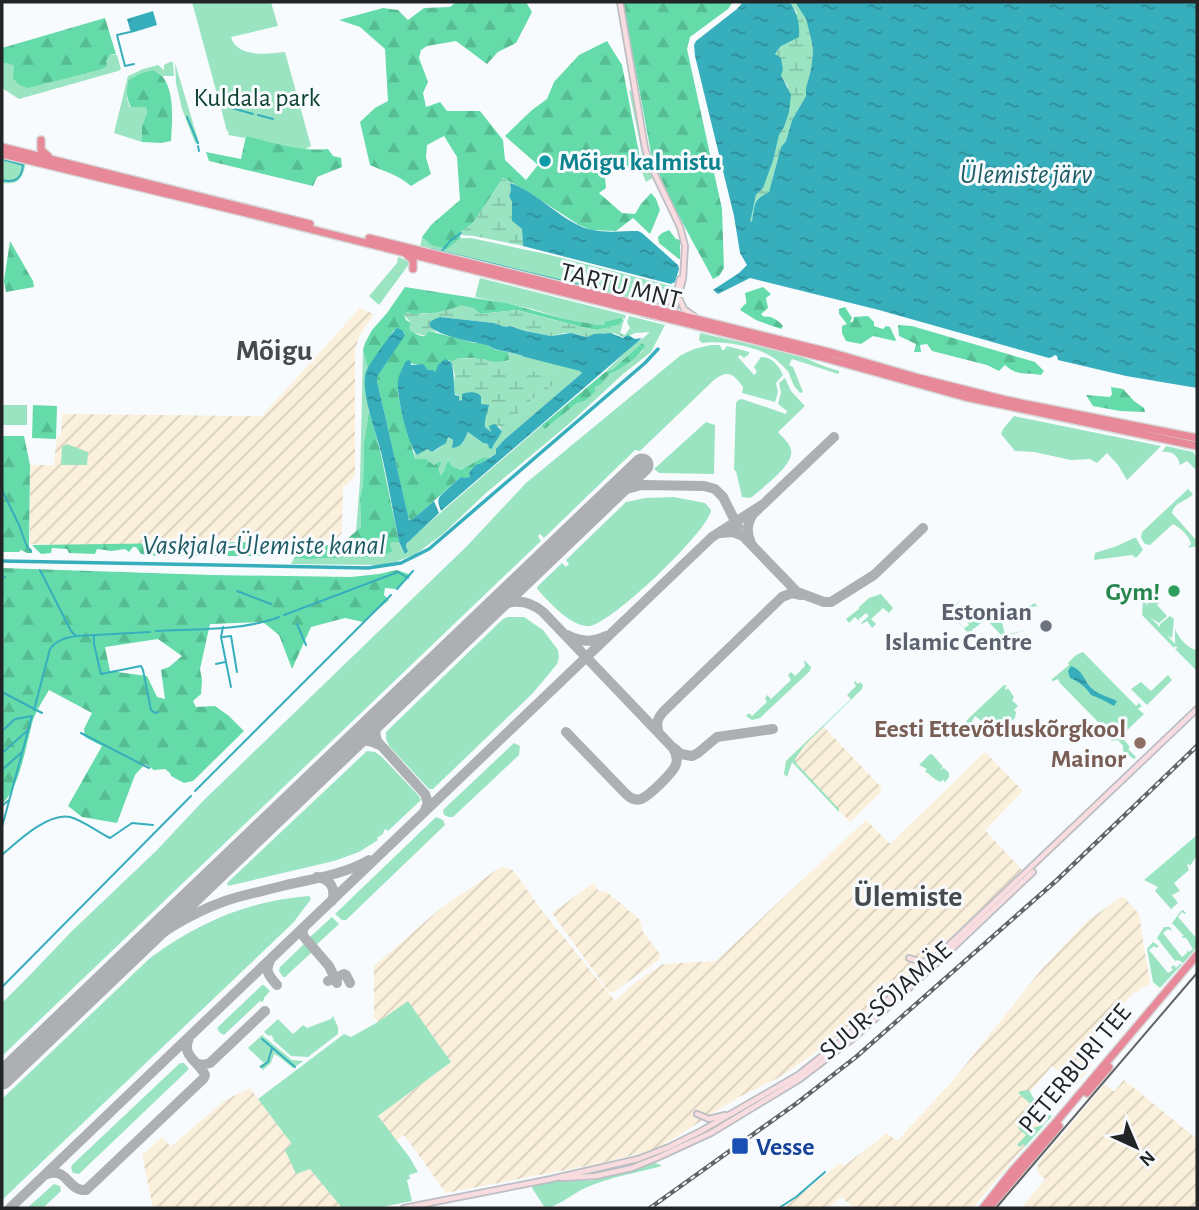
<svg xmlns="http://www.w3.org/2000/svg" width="1199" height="1210" font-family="'Alegreya Sans',sans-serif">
<defs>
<pattern id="industrial-furrows" width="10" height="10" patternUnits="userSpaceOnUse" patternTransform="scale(1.75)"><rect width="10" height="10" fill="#fbf0db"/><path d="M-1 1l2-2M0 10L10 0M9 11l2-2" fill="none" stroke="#d7cebc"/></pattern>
<pattern id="forest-firs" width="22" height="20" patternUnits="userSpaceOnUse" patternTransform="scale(1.75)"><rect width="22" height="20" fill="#64dba9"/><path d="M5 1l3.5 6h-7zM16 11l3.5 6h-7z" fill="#56bc91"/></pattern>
<pattern id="wetland-marsh" width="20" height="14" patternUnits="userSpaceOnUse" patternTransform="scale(1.75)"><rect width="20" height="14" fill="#9ae4c1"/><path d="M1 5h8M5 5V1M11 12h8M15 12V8" fill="none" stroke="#84c3a6"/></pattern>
<pattern id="water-ripples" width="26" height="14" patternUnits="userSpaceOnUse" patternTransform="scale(1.75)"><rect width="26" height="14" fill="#37aebc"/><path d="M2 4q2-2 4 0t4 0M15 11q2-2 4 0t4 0" fill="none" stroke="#2e8d99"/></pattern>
</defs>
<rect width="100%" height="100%" fill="#f8fbfe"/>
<path fill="url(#industrial-furrows)" d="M 360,308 L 374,314 L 359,337 L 355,350 L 355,477 L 343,487 L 342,533 L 335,540 L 236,541 L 97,546 L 30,544 L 30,465 L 54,465 L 57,437 L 61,437 L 62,414 L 262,416 Z
M 823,726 L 881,787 L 881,792 L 850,822 L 792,762 L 787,777 L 784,774 L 786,761 Z
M 985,752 L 1023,791 L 985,830 L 1022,870 L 941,947 L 833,1040 L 782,1076 L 739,1097 L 657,1149 L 597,1164 L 446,1193 L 404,1135 L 396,1140 L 378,1116 L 451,1062 L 408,1002 L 378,1022 L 374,1017 L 374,966 L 440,909 L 501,867 L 513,870 L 540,908 L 615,1001 L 637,981 L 663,964 L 716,961 L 866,820 L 890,844 Z
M 594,883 L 598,890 L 607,892 L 640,920 L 643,932 L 660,954 L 659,960 L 613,992 L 609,992 L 552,913 Z
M 1124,897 L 1139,914 L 1150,984 L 1141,988 L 1137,994 L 1134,992 L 1115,1013 L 1110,1010 L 1095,1029 L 1097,1031 L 1095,1035 L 1105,1044 L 1090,1062 L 1092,1066 L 1077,1083 L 1072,1083 L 1052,1066 L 1031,1091 L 1020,1091 L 1018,1093 L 1048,1118 L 973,1208 L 864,1208 L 860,1206 L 858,1208 L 854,1208 L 841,1197 L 828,1208 L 783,1208 L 840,1163 L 844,1166 L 887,1133 L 897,1141 L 955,1078 L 1045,965 L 1046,965 L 1087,921 L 1120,898 Z
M 1124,1080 L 1197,1139 L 1197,1208 L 1021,1208 L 1045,1179 L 1038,1173 L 1038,1163 L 1105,1084 L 1114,1092 Z
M 250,1088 L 293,1145 L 296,1174 L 310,1168 L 342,1208 L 153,1208 L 142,1155 L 162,1137 L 170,1146 L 175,1143 L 224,1101 Z"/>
<path fill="#9ae4c1" d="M 192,2 L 271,2 L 278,26 L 231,37 C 237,58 268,54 285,52 L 311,146 C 292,158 265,144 246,136 L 245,138 L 228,135 L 229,132 L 227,131 Z
M 111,54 L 117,55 L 121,69 L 118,71 L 19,99 L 2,88 L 2,63 L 10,64 L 14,66 L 106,61 Z
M 170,62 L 173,62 L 174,76 L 162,76 L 153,70 L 127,89 L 127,99 L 130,107 L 146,107 L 147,113 L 143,124 L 142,142 L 114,133 L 128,76 L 143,69 L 158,65 L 164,70 L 164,65 Z
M 175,63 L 199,143 L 197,144 L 195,143 L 182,109 L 176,83 Z
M 629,90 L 633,92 L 646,155 L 654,177 L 646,182 L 642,172 L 642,153 Z
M 2,157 L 26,163 C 22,179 19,185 2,183 Z
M 422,237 L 431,245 L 453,242 L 460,238 L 471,238 L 546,254 L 675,287 L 668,300 L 666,299 C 656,305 645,300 634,297 L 633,299 L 420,248 Z
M 398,257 L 408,261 L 409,264 L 379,305 L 369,296 L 370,295 L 397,263 Z
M 480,278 L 626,315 L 624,320 L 622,317 L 604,325 L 599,325 L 565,319 L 532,309 L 475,297 Z
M 629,316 L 665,325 L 651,352 L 623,374 L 570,423 L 486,493 L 444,533 L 416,554 L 393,563 L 380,565 L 291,564 L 294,558 L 307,559 L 337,558 L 350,555 L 358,555 L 362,558 C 374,557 381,553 390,546 L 391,541 L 399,542 L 402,549 L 407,549 L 406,547 L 409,540 L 541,426 L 545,429 L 577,403 L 585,401 L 595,392 L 595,387 C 599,383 603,378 608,374 C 619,367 632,361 643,351 L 642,343 L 613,369 L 604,373 L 636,342 L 641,340 L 650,332 L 635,333 L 630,328 L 627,322 Z
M 700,333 C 733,341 765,346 797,355 C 811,360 824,367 839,371 L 839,373 L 838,374 L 792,359 L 789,365 L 793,367 L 803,392 L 800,393 L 794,386 L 788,371 C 783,367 779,361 772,357 C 756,346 721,340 702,343 L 699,340 Z
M 711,345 L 720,345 L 722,350 L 724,350 L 727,346 L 749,352 L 749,354 L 744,358 L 740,355 L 738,357 L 754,375 L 757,372 L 754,367 L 761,357 C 772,357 779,366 783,375 L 776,383 L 778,392 L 775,402 L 742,393 L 743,387 C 734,374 728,369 714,380 L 640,451 L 635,450 L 544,538 L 540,534 L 538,536 L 541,541 L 2,1056 L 2,1003 L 29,976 L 72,931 L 156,851 L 203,801 L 467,546 L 526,483 L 681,355 L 694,349 Z
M 363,350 L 368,369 L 366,373 L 366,387 L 369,411 L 364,443 L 363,484 L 360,498 L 361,527 L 356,532 L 360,481 Z
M 508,352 L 581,371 L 582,373 L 504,440 L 498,447 L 496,454 L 490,457 L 479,460 L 461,470 L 452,466 L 449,461 L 447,462 L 444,471 L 439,475 L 440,462 L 434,465 L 426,459 L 415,460 L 414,452 L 417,455 L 423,450 L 427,449 L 432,452 C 440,449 444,445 447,437 L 453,440 L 452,448 L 463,443 L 468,432 L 483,443 L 488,444 L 492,449 C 494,442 499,437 502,431 L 501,429 L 535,397 L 565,377 L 491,366 L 485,359 L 504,362 L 509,360 Z
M 785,378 L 791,391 L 805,406 L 778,432 C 782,437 790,443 791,450 C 795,464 762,488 752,497 L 748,498 L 742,497 L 736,471 L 734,470 L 736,403 L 738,400 L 742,399 L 786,414 L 787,411 L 778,404 L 781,393 L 779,383 Z
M 2,405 L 27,405 L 27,425 L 2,425 Z
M 1014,416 L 1161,446 L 1127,480 L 1118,465 L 1107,453 L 1097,463 L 1090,459 L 1071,460 L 1034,452 L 1015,451 L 1001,434 L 1003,429 Z
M 706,422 L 715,425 L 714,474 L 659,473 L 654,469 Z
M 67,444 L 88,452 L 87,465 L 61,465 L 62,447 Z
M 1166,446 L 1193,452 L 1197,458 L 1197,467 L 1195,469 L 1187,461 L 1180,465 C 1178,455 1172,451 1162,452 Z
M 1188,489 L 1193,494 C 1186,502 1174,502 1172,513 L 1197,541 L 1197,546 L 1188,548 L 1191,544 C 1190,537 1180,527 1173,524 L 1150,545 L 1145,544 L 1141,538 L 1142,532 Z
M 674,497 L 705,503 L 711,510 C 709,531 610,625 589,626 C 571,627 549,602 538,590 L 537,587 L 562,563 L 566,567 L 569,564 L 566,560 L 626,502 L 645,498 Z
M 1134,538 L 1136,538 L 1143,550 L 1136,558 L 1132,555 L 1094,560 L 1095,553 L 1117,546 Z
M 881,594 L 893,608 L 889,613 L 883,608 L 871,619 L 876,624 L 872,628 L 867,621 L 862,624 L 861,623 L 869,616 L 866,613 L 859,619 L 859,621 L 855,617 L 849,623 L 846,619 L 859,609 L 859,607 L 869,598 Z
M 962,598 L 950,613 L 964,628 L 969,625 L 966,620 L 1032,605 L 1034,603 L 1040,608 L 1037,606 L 1000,614 L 1005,635 L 1031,629 L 1005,636 L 1002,638 L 1001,635 L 986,619 L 975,628 L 974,628 L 969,634 L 949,612 Z
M 1153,598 L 1159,603 L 1157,605 L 1167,616 L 1159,623 L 1151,618 L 1160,627 L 1160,624 L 1170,616 L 1174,619 L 1172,638 L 1167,635 L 1175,644 L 1175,629 C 1178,637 1188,649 1197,650 L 1197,671 L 1175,649 L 1178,648 L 1175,646 L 1174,648 L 1142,615 L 1143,600 L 1146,600 L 1147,607 L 1148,600 Z
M 508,617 L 524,617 L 543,630 L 558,650 L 559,658 L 557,664 L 533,693 L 433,789 L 429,789 L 389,746 L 386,739 L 386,732 L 503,619 Z
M 1083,652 L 1136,706 L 1139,703 L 1142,706 L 1138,709 L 1144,714 L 1121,736 L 1130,747 L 1128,749 L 1136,757 L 1134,759 L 1123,751 L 1123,746 L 1118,740 L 1111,741 L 1114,736 L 1106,728 L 1102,728 L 1099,723 L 1060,683 L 1058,679 L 1053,681 L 1051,680 L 1069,665 L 1068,663 L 1076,655 Z
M 804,660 L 811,667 L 810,671 L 760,718 L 752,720 L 746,716 L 749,713 L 752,716 L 767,702 L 765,698 L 767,695 L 771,699 L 791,680 L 788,675 L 791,672 L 795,676 L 805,666 Z
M 1168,675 L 1172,680 L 1147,705 L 1131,689 L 1141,682 L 1151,691 Z
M 855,681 L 858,684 L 860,682 L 863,685 L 862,689 L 805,745 L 795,759 L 796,763 L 839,809 L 839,812 L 792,762 L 787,777 L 784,774 L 786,761 L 851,699 L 847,695 L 856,686 L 854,683 Z
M 1004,685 L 1007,686 L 1005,688 L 1006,690 L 1008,688 L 1014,697 L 1012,700 L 1018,706 L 1014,710 L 1016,712 L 1015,718 L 996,735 L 987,725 L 975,716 L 971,723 L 980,731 L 975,734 L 966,724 L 967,720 Z
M 514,743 L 520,746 L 519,755 L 453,817 L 449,817 L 444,815 L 443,810 Z
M 367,751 L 375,752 L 382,757 L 418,795 L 421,800 L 388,831 L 386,829 L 384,830 L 383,834 L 377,838 L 378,840 L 359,852 L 334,861 L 228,886 L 227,883 Z
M 930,754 L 933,755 L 943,767 L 939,770 L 944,768 L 949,773 L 949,777 L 945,782 L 943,780 L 940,782 L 937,780 L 936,780 L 925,771 L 927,769 L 919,765 Z
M 436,817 L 443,820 L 445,825 L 346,920 L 342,920 L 335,914 Z
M 1197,835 L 1197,855 L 1190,866 L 1189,864 L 1187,865 L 1189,870 L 1174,883 L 1180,891 L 1172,895 L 1178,903 L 1172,908 L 1172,910 L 1155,891 L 1158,887 L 1144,880 Z
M 309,896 L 311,899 L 293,923 L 2,1200 L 2,1099 L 150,958 C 199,922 248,901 309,896 Z
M 1183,910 L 1186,913 L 1185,914 L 1182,912 L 1178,917 L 1197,939 L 1197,947 L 1183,963 L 1178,960 L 1175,961 L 1157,938 L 1164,927 L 1170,927 L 1172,931 L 1168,929 L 1163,933 L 1182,957 L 1187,953 L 1187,950 L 1189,952 L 1193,949 L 1186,938 L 1183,938 L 1181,937 L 1184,936 L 1172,923 L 1181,911 Z
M 332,917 L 339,924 L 315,946 L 309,938 Z
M 1153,942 L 1159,946 L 1156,948 L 1154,946 L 1149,950 L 1168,973 L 1173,970 L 1171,967 L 1174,965 L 1176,968 L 1180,964 L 1182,964 L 1160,988 L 1153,982 L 1147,949 Z
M 304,944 L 312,952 L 285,977 L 283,977 L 279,971 L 280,967 Z
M 262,985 L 264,985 L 270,991 L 264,998 L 264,1000 L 262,1002 L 260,1001 L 224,1035 L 220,1033 L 217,1028 Z
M 408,1001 L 451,1062 L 378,1116 L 410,1158 L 418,1172 L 409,1175 L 410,1179 L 407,1180 L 412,1201 L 377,1208 L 342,1208 L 310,1169 L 296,1174 L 285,1150 L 292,1144 L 258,1099 L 344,1034 L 351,1037 L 378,1022 Z
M 333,1016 L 338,1027 L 338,1034 L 308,1057 L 291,1056 L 273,1040 L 274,1039 L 271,1035 L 269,1036 L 264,1032 L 278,1019 L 293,1034 L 303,1025 L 307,1028 L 331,1019 Z
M 262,1035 L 292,1060 L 303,1061 L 302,1062 L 293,1068 L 278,1056 L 274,1054 L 271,1063 L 263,1070 L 259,1066 L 264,1063 L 248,1048 Z
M 180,1063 L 184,1063 L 189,1069 L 79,1174 L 73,1173 L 71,1168 L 72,1165 Z
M 1029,1090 L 1035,1101 L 1033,1105 L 1045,1115 L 1047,1114 L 1052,1116 L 1024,1148 L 1025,1146 L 1023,1144 L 1020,1147 L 1017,1145 L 1026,1135 L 1018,1128 L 1020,1124 L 1024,1123 L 1033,1128 L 1043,1125 L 1048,1119 L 1018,1093 L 1020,1091 Z
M 656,1163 L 662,1166 C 637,1173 609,1177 585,1188 C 574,1193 556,1208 545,1208 L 532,1188 L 533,1186 C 543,1184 552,1182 562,1180 C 576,1176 590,1185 603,1177 Z
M 54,1184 L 60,1186 L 61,1191 L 43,1208 L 27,1208 Z"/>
<path fill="url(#forest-firs)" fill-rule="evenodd" d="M 456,2 L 526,2 L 532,12 L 516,43 L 498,52 L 487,64 L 456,41 L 427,46 L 421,50 L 419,58 L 428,82 L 423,93 L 426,107 L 440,102 L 447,111 L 480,111 L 503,140 L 505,160 L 526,180 L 538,165 L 505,136 L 532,110 L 547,99 L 554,82 L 579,55 L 607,41 L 622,65 L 639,153 L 639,161 L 622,172 L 616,168 L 605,177 L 606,188 L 599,193 L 622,213 L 635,214 L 641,204 L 651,193 L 656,199 L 660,210 L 650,234 L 633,218 L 616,231 L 591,230 L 579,225 L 525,190 L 503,178 L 473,223 L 461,232 L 460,238 L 447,249 L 431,245 L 422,237 L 431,225 L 460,200 L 457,157 L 444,136 L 427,145 L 426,158 L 431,174 L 411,186 C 398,175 386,172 370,165 L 360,122 L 375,108 L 388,101 L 385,49 L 360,27 L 339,20 L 383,8 L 398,10 L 408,20 L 424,8 L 450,7 Z
M 623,2 L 733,2 L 728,9 L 690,37 L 687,49 L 722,209 L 724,268 L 719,276 L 713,279 C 691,238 667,197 651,153 Z
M 105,18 L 116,54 L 111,54 L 106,61 L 107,66 L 102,69 L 28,88 L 19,85 L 13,78 L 14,66 L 10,64 L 2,63 L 2,48 Z
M 153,70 C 155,71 161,75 163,77 C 175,93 172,122 171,141 L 161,143 L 142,142 L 142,126 L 147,113 L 146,107 L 131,107 C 126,98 126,91 129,80 L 140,74 Z
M 246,136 C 273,143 300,152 328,149 L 333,156 L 341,158 L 342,167 L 317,177 L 313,186 L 209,161 L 206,152 L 241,159 Z
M 669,230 L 676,239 L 680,240 L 680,259 L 679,259 L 659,243 L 658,237 L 662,233 Z
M 10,241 L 33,281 L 34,287 L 6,292 L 4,281 Z
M 405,287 L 506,303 L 565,319 L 599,325 L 604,325 L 605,322 L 617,319 L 622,317 L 622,322 L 619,325 L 597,330 L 581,327 L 517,310 L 480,314 C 463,299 452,312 434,313 C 427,314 424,312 416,315 L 408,313 L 404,315 L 406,320 L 411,323 L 410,328 C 413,332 419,337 425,336 L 428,331 L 433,332 L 475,343 L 483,343 L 496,350 L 508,352 L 509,360 C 492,367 471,351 451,362 L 449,360 L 434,373 L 428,370 L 423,365 L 406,363 C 403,372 398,382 398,390 C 399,410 411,440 415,459 L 426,459 L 434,465 L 441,461 L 439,470 L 440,475 L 444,471 L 447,462 L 449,461 L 452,466 L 461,470 L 482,458 L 490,457 L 481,463 L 477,464 L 469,472 L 470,477 L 465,479 L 461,477 L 411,521 L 408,517 L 377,381 L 377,377 L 405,333 L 394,330 L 368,369 L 363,350 L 365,343 L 372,330 L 387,313 Z
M 763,287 L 771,294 L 766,298 L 768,308 L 761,314 L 764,317 C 770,315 779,321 783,326 L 781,329 L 756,320 L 740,310 C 748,299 747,308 745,293 Z
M 845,307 L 852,318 L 850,322 L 853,322 L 854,317 L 868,316 L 874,322 L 874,326 L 883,329 L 886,326 L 890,327 L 896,340 L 895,341 L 873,336 L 861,344 L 846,341 L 842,333 L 842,326 L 847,324 L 839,314 L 839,309 Z
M 898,325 L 912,326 L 1035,362 L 1044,371 L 1041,375 C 1026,372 1018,377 1005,365 L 999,371 L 987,365 L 932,351 L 927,344 L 920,345 L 921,352 L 914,352 L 916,344 L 899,336 Z
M 642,343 L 645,346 C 638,358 622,369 610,373 L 601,384 L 595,387 L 595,392 L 585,401 L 577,403 L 545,429 L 541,426 L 604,373 L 613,369 Z
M 1111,387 L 1123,389 L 1134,401 L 1144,408 L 1145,412 L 1120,411 L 1093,406 L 1086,395 L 1110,397 L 1112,394 Z
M 33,405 L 57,406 L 56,439 L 32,438 Z
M 369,411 L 380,450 L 399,542 L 391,542 L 390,546 L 393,551 L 384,555 L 362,558 L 357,555 L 337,558 L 307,559 L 294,558 L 305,547 L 330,545 L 333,550 L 338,552 L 349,548 L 351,542 L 347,539 L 361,527 L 360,498 L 363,484 L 364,443 Z
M 2,436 L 24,436 L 30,465 L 29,547 L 32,550 L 32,553 L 27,553 L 21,550 L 19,552 L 2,552 Z
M 259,542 L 262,548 L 270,547 L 275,543 L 276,544 L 272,553 L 263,553 L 261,556 L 157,556 L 141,554 L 136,547 L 133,547 L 129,552 L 125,549 L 112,551 L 97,549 L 95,554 L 69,553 L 67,549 L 52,548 L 51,553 L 41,554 L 32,545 Z
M 2,568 L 211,575 L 351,577 L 379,574 L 397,570 L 411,575 L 396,589 L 385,588 L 384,595 L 389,600 L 363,622 L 345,618 L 311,627 L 292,669 L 279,635 L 263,622 L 210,624 L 200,669 L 202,680 L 201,694 L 193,701 L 196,707 L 215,706 L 229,716 L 244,731 L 193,781 L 184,783 L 171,776 L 170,773 L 165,769 L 154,770 L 145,764 L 135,775 L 117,823 L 82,817 L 68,806 L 102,746 L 85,737 L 84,729 L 92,713 L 49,690 C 44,699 37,709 33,720 C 26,744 20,788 2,804 ZM 158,639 L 182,656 L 169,667 L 161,670 L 165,699 L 157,697 L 147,676 L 110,671 L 105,647 Z"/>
<path fill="url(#wetland-marsh)" d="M 790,2 L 795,2 L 806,19 L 812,43 L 813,53 L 811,69 L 806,88 L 806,96 L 792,120 L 786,141 L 781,147 L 769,192 C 753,198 755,206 752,222 L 749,222 L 756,195 L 763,188 L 773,161 L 779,134 L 784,127 L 788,87 L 781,75 L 775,54 L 781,46 L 797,13 Z
M 503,178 L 512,183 L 510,183 L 511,192 L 509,196 L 512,202 L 512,221 L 522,229 L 523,246 L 474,236 L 462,235 L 461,232 L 473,223 Z
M 461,305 L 474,308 L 480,314 L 517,310 L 581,327 L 597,330 L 618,325 L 622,322 L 622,319 L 624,320 L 620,333 L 625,335 L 630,328 L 635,333 L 625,338 L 614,333 L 606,333 L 587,337 L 577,334 L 565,333 L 551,336 L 525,331 L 510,326 L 505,327 L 494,323 L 440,317 L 431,326 L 436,332 L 428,331 L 425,336 L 410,331 L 411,323 L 404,315 L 407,312 C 418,317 449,311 461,305 Z
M 458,358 L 485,359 L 491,366 L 507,367 L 566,377 L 535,397 L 501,429 L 499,426 L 490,428 L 490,432 C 489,430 486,429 485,426 C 482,421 486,411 489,407 L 481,404 L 481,396 L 480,395 L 459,401 L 459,396 L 455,394 L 453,388 L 455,375 L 451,362 Z"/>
<path fill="url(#water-ripples)" d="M 743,2 L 790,2 C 797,13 800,23 799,37 L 781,46 L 775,54 L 781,58 L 783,70 L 781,75 L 791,95 L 789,112 L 784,127 L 779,135 L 773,161 L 763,188 L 756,195 L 750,222 L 752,221 C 755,205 753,199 769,192 L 781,147 L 786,141 L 792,120 L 806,96 L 806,88 L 811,69 L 813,53 L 812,43 L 806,19 L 795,2 L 1197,2 L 1197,388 L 1126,376 L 1058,360 L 1057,356 L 1055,355 L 1052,357 L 1049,358 L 879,310 L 750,278 L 718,294 L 713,290 L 716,288 L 739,273 L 747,265 L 740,253 L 734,216 L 695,56 L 694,45 L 696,41 L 737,9 Z
M 153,11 L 157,25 L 131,33 L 127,19 Z
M 510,183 C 537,191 566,226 593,230 C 607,233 623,231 638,231 L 642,233 L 678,265 L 679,269 L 675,282 L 671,284 L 523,246 L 522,229 L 512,221 L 512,202 L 509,196 L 511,192 Z
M 440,317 L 494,323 L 505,327 L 510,326 L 525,331 L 551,336 L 571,333 L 587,337 L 594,334 L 611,333 L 623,338 L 628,335 L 635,339 L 642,338 L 441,511 C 439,505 436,501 441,495 L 461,477 L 465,478 L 470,477 L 469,472 L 477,464 L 481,463 L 496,454 L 496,449 L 504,440 L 582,373 L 580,371 L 525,357 C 516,353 508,352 498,350 C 493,349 489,345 483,344 C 480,343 476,343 473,342 C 466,341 406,328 440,317 Z
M 397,328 L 402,330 L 405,335 L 377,377 L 377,381 L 409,520 L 413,519 L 434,501 L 439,513 L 407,543 L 406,547 L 408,551 L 405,554 L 399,542 C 393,512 388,482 381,452 C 376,432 360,391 366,372 C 369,364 391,333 397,328 Z
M 445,359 L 451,362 C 455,374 453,384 455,395 L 459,396 L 459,401 L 462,400 L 462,394 C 469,392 476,391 481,396 L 481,404 L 489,405 C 488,412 484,418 485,427 L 491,432 L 489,426 L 495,424 L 502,431 C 500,437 494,442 492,449 L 489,448 L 488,444 L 483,443 L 468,432 C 464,440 463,447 452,448 L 453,440 L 448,437 L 446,443 L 432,452 L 427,449 L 417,455 C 408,445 396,395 398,381 C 399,374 403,367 406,361 L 410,360 L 411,365 L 423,364 L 428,370 L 433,370 L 434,372 L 436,371 L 438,365 Z
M 1071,666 C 1085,671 1084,684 1095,691 C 1102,696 1110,697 1117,701 L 1114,706 L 1101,699 L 1091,695 C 1087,688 1078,681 1070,678 L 1068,671 Z"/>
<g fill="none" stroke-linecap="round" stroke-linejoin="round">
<path stroke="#37aebc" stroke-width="2" d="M 130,32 L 117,35 L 125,66 L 134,64
M 232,108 L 253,114
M 258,115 L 273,119
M 187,117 L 198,143
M 198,146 L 199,151
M 2,159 L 23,165 C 22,179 15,183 2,180
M 431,249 L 596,289
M 442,251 L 450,241 L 461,233
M 641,316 L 662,321
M 2,490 L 19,525 L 27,547 L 31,551
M 40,570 L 71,631 L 76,636 L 94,635 L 94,644 L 101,674 L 141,666 L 143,670 L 151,710 L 155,713 L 158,712
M 2,578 L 5,577
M 397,589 L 413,571
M 237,591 L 271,604
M 284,615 L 398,572 L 408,578
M 297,624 L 306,645
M 223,627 L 221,637 L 231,687
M 156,631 C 194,629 243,631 279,617
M 95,635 L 150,632
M 223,637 L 231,636 L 237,672
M 216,664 L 225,662
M 2,692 L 42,713
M 2,699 L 2,698
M 34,710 L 50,649 C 57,640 64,638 76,636
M 2,731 L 15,719 L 32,716 L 2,827
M 81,733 L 149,768
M 2,753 L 27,731
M 2,770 L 22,752
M 195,791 L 391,595
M 2,806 L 9,800
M 2,855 C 17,842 48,812 70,817 C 82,820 98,832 110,838 L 132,823 L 153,825
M 2,987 L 191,796
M 262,1039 L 295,1067
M 261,1067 L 268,1062 L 272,1048
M 779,1208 L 796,1197 L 825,1172"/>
<path stroke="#37aebc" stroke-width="3.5" d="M 2,561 L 368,568 L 401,563 L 429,549 L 645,363 L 658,349"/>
<path stroke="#adafb2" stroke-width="10" d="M 608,497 L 620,491 L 641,485 L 704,486 L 715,489 L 723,497 L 738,527
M 720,533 L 733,532 L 743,536 L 797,592 L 824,602 L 831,602 L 874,575 L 923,528
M 751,543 C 746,532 747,524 753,514 L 834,437
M 490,611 C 508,599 526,598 543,612 L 673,748 C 676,753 678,758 676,764 C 674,772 649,796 641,799 C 635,801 630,798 626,794 L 566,732
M 567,635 C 580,642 593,643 606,636
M 381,715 C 375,724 374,731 377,741 L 425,794 L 428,803 L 425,810
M 659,733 C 655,723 658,717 665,710 L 782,597 L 792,593 L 801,595
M 351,744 C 361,738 370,740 379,745
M 674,748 L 681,754 L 692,756 L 698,753 L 717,737 L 773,729
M 317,877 C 331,879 336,889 332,901
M 304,928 L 302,932 L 304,937 L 329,966 L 337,983
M 270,961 C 264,971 270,977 277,985
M 115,969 C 148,940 183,916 225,901 C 243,895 263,891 282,886 C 311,879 343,875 369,860
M 328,981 L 344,974 L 346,975 L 350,983
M 196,1063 L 202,1065 L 210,1063 L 265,1011
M 47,1174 C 68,1167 67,1191 86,1190 L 204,1078 L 205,1075 C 198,1060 181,1057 189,1038
M 10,1208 L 712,537 L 762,505"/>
<path stroke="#adafb2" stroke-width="23" d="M 2,1078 L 642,465"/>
<g stroke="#bbbec2" stroke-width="8">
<path id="secondary" d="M 620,2 L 645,148 L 650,164 L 680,227 L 685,246 L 683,279 L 673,315
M 680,300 L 684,309 L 694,316
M 654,308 L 664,305 L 674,294
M 671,315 L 680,279
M 909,958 L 921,962 L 931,960
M 697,1114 L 709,1119 L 725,1115
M 562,1178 L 596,1176 L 632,1168 L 659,1157 L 711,1133 L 800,1079 L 855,1037 L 939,961 L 1033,872
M 404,1208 L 551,1179 L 638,1159 L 669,1147 L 701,1131 L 798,1075 L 850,1034 L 949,945 L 1197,709"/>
</g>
<g stroke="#d7d8d8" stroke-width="10">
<path id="highway" d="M 41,140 L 41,150 L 48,156
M 2,147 L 310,224
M 2,154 L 234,210 L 821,357 L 965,397 L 1197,446
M 369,238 L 833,353 L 919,378 L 1006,400 L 1197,438
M 407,255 L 413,260 L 413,269
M 1087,1093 L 1109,1067
M 983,1208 L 1013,1170 L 1057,1121 L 1197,955
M 989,1208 L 1059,1126"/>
</g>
<use href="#secondary" stroke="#f8dce0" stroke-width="4.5"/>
<use href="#highway" stroke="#e78999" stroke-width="7"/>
<path stroke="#626365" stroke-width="2" d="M 996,1208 L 1197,973"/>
<g stroke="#626365" stroke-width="4.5">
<path id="rail" d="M 650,1208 L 797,1103 L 856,1057 L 1057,880 L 1197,746"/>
</g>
<use href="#rail" stroke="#f8fbfe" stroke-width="2" stroke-dasharray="5" stroke-linecap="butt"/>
</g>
<circle fill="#0f9aa8" stroke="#f8fbfe" stroke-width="2.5" cx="545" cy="161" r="7"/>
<circle fill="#2e9e5b" stroke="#f8fbfe" stroke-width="2.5" cx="1174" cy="591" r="7"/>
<circle fill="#6b7280" stroke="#f8fbfe" stroke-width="2.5" cx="1046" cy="626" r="7"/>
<circle fill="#8d6e63" stroke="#f8fbfe" stroke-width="2.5" cx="1140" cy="743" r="7"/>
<rect fill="#1a4fb4" stroke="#f8fbfe" stroke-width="2.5" x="731" y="1137" width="18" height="18" rx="3.5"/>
<g text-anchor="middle" stroke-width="6" stroke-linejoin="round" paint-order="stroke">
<g font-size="26" fill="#114430" stroke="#f8fbfe">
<text x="257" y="106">Kuldala park</text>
</g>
<g font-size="26" font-weight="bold" fill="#0d838f" stroke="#f8fbfe" text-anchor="start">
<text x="559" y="170">Mõigu kalmistu</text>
</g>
<g font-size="26" fill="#232425" stroke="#f8fbfe">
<text transform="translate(621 285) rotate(14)" y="9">TARTU MNT</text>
<text transform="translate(885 1000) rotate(-41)" y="9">SUUR-SÕJAMÄE</text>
<text transform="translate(1074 1068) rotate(-50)" y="9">PETERBURI TEE</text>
</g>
<g font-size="26" font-weight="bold" fill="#27864d" stroke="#f8fbfe" text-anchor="end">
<text x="1160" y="600">Gym!</text>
</g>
<g font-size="26" font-weight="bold" fill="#5b616d" stroke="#f8fbfe" text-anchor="end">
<text x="1032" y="620">Estonian<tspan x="1032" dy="30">Islamic Centre</tspan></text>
</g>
<g font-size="26" font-weight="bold" fill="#785e54" stroke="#f8fbfe" text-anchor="end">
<text x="1126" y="737">Eesti Ettevõtluskõrgkool<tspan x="1126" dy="30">Mainor</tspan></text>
</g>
<g font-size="26" font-weight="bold" fill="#164399" stroke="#f8fbfe" text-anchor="start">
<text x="756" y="1155">Vesse</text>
</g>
<g font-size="28" font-style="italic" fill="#1d5c64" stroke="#f8fbfe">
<text x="1026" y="183">Ülemiste järv</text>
<text x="264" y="554">Vaskjala-Ülemiste kanal</text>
</g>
<g font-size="30" font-weight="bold" fill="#474a4c" stroke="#f8fbfe">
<text x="274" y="360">Mõigu</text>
<text x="908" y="906">Ülemiste</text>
</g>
</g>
<rect width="1199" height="1210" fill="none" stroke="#232425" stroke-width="7"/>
<g transform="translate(1136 1147) rotate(136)" stroke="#f8fbfe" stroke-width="5" paint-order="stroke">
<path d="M0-5L12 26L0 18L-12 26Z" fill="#232425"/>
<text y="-10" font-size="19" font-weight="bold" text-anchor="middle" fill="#232425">N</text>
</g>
</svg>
